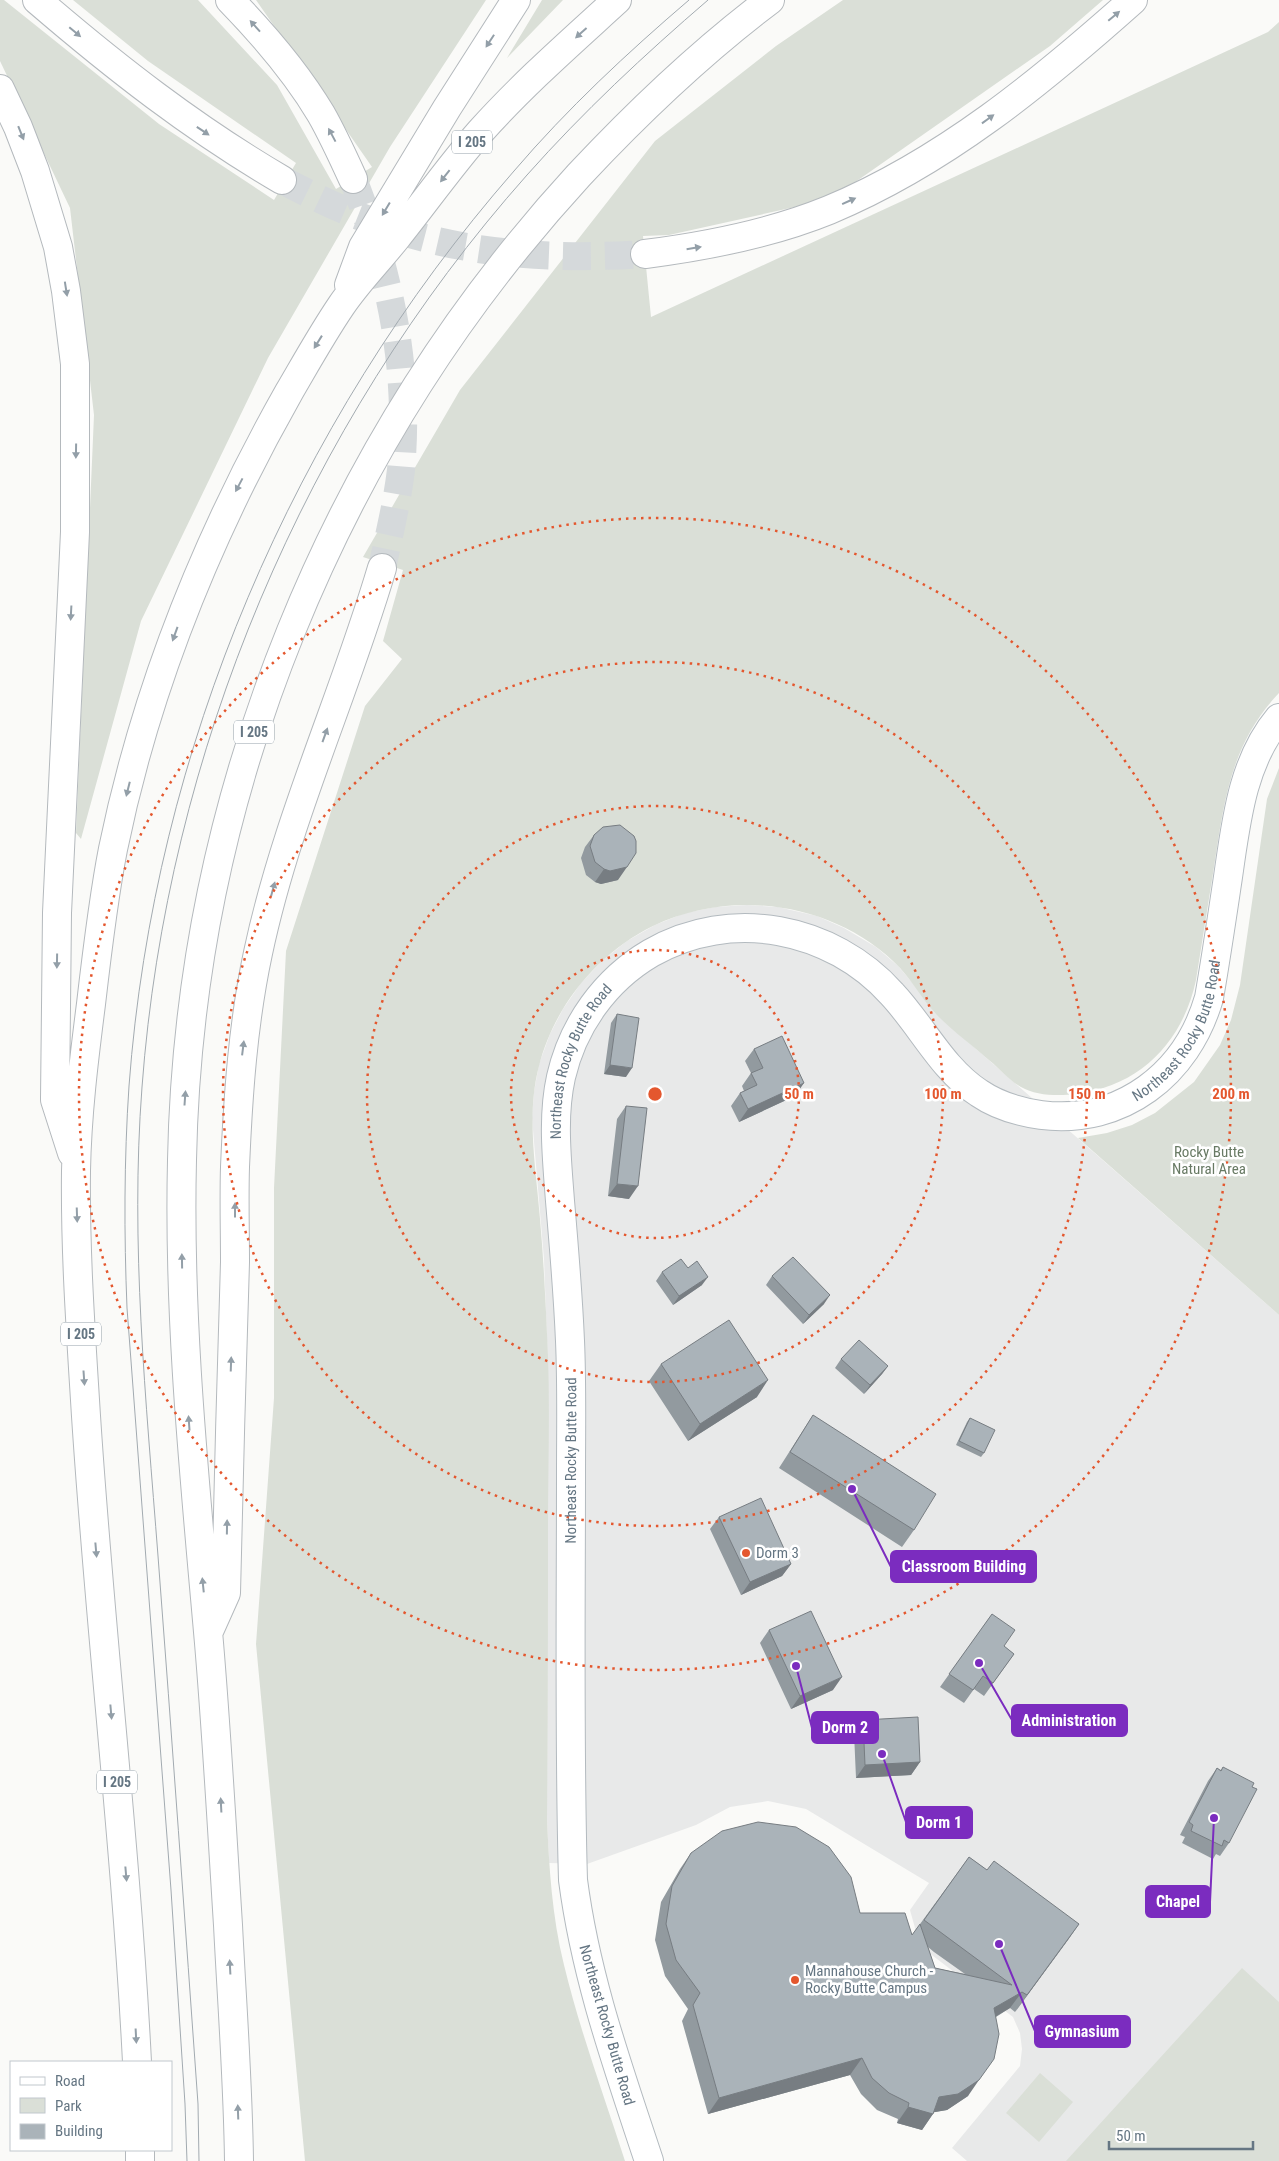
<svg xmlns="http://www.w3.org/2000/svg" width="1279" height="2161" font-family="'Roboto Condensed',sans-serif">
<rect width="100%" height="100%" fill="#fafaf8"/>
<path fill="#e8e9e9" d="M 747,905 L 778,907 L 817,916 L 844,928 L 876,947 L 898,966 L 917,988 L 934,1012 L 1279,1315 L 1279,2161 L 967,2161 L 952,2148 L 1020,2066 L 1022,2049 L 1020,2033 L 1013,2017 L 920,1946 L 910,1910 L 929,1883 L 806,1809 L 768,1801 L 730,1807 L 696,1825 L 587,1864 L 549,1863 L 547,1818 L 548,1367 L 544,1259 L 532,1118 L 534,1092 L 539,1064 L 550,1034 L 563,1009 L 581,983 L 603,960 L 627,941 L 655,925 L 685,913 L 715,907 Z"/>
<path fill="#dadfd7" d="M 0,0 L 4,0 L 159,124 L 274,200 L 296,163 L 148,61 L 73,0 L 198,0 L 277,85 L 336,189 L 372,167 L 256,0 L 486,0 L 390,147 L 268,358 L 141,621 L 81,839 L 76,833 L 94,415 L 70,208 L 0,61 Z
M 542,0 L 563,0 L 507,58 Z
M 843,0 L 1103,0 L 1050,46 L 831,199 L 669,235 L 643,236 L 651,317 L 1268,32 L 1279,22 L 1279,693 C 1231,743 1224,801 1214,867 C 1208,905 1202,942 1196,980 C 1183,1041 1141,1086 1076,1094 C 1059,1096 1036,1096 1021,1087 C 1010,1081 1000,1069 990,1061 C 972,1045 951,1030 935,1013 C 922,999 913,982 900,968 C 838,903 734,887 653,926 C 598,953 554,1006 539,1066 C 526,1115 536,1168 540,1219 C 544,1264 546,1310 548,1356 C 550,1413 548,1470 548,1526 C 548,1623 548,1720 547,1818 C 549,1867 552,1917 564,1965 C 580,2031 604,2096 625,2161 L 305,2161 L 256,1644 L 274,1398 L 274,1188 L 286,951 L 365,706 L 402,659 L 383,641 L 403,570 L 363,557 L 460,390 L 655,141 L 776,46 Z
M 1279,768 L 1279,1315 L 1078,1138 L 1107,1133 L 1132,1125 L 1155,1113 L 1194,1082 L 1220,1045 L 1231,1020 L 1240,985 L 1267,799 Z
M 1242,1968 L 1279,2002 L 1279,2161 L 1066,2161 Z
M 1040,2073 L 1073,2102 L 1039,2142 L 1006,2113 Z"/>
<g fill="none" stroke-linecap="round" stroke-linejoin="round">
<path stroke="#d5d9db" stroke-width="28" stroke-dasharray="28 14" stroke-linecap="butt" d="M 353,179 C 390,274 410,368 401,470 C 397,503 389,535 382,568
M 282,180 C 311,195 341,210 372,221 C 459,255 553,260 645,254"/>
<g stroke="#b3babf" stroke-width="30">
<g id="secondary">
<path id="s1" d="M 649,2161 C 618,2067 586,1979 573,1880 C 569,1745 571,1609 571,1474 C 571,1430 572,1385 570,1341 C 568,1294 564,1247 560,1201 C 557,1160 552,1117 561,1077 C 573,1025 605,980 651,953 C 731,907 832,927 892,994 C 922,1026 942,1069 979,1093 C 998,1106 1020,1112 1041,1115 C 1122,1125 1187,1074 1209,998 C 1216,958 1222,917 1228,877 C 1236,822 1242,762 1279,718"/>
</g>
</g>
<g stroke="#b4b9bd" stroke-width="30">
<path id="highway" d="M 37,0 C 115,67 193,128 282,180
M 230,0 C 264,35 296,72 321,114 C 333,135 343,157 353,179
M 0,89 L 18,127 L 35,171 L 58,247 L 66,291 L 75,364 L 75,532 L 57,913 L 55,1100 L 72,1153
M 645,254 C 708,246 770,234 829,210 C 944,162 1041,82 1133,0
M 349,285 L 363,247 L 447,108 L 516,0
M 209,1631 L 226,1593 C 228,1483 232,1372 235,1262 C 235,1230 234,1199 235,1167 C 238,1096 243,1023 258,953 C 286,820 344,697 382,568
M 137,2062 C 126,1846 100,1632 86,1416 C 81,1335 75,1253 76,1171 C 77,1115 84,1059 91,1004 C 97,952 103,900 113,849 C 146,688 208,535 289,392 C 306,363 322,334 341,306 C 357,282 379,260 397,237 C 425,202 451,165 480,132 C 523,84 570,43 617,0
M 140,2161 L 140,2150
M 239,2161 C 238,2082 232,2004 228,1925 C 222,1831 217,1737 209,1643 C 195,1482 178,1322 182,1160 C 189,796 333,443 579,175 C 638,112 701,52 770,0"/>
</g>
<use href="#secondary" stroke="#fff" stroke-width="28"/>
<use href="#highway" stroke="#fff" stroke-width="28"/>
<path stroke="#a2aab0" stroke-width="1" d="M 187,2161 L 185,2104 L 171,1890 L 127,1308 C 124,1234 124,1160 129,1086 C 154,750 293,424 514,171 C 567,109 627,53 689,0
M 199,2161 L 198,2104 C 185,1922 172,1739 158,1556 C 146,1400 130,1244 142,1087 C 167,753 304,426 527,175 C 583,112 644,55 708,0"/>
</g>
<path fill="#929a9f" fill-rule="evenodd" d="M 594,835 L 618,880 L 601,884 L 595,882 L 586,875 L 581,858 L 585,847 Z
M 617,1014 L 626,1077 L 604,1074 L 611,1023 Z
M 754,1049 L 795,1096 L 739,1122 L 731,1106 L 740,1093 L 744,1091 L 742,1086 L 751,1073 L 745,1061 Z
M 626,1106 L 629,1199 L 608,1196 L 617,1119 Z
M 688,1268 L 702,1285 L 673,1305 L 656,1281 L 662,1272 Z
M 772,1276 L 824,1304 L 803,1324 L 766,1285 Z
M 841,1359 L 888,1366 L 882,1374 L 864,1394 L 835,1368 Z
M 661,1364 L 757,1397 L 688,1441 L 649,1381 Z
M 813,1415 L 914,1530 L 902,1547 L 779,1468 L 802,1432 Z
M 970,1418 L 984,1453 L 981,1457 L 956,1445 L 967,1422 Z
M 719,1517 L 791,1564 L 782,1576 L 741,1595 L 710,1529 Z
M 992,1614 L 1004,1646 L 1014,1654 L 984,1696 L 974,1689 L 964,1703 L 940,1687 Z
M 769,1630 L 833,1690 L 791,1709 L 760,1643 Z
M 863,1720 L 920,1762 L 911,1775 L 856,1778 L 854,1733 Z
M 1223,1767 L 1229,1843 L 1220,1856 L 1216,1854 L 1213,1859 L 1182,1843 L 1185,1837 L 1180,1835 L 1208,1781 L 1217,1768 L 1221,1770 Z
M 691,1853 L 860,1913 L 912,1935 L 969,1857 L 987,1870 L 1079,1924 L 1015,2012 L 1010,2008 L 996,2017 L 968,2096 L 947,2110 L 934,2112 L 922,2130 L 897,2123 L 898,2119 L 877,2110 L 861,2094 L 850,2075 L 708,2114 L 682,2021 L 688,2009 L 665,1976 L 655,1940 L 661,1902 L 680,1869 ZM 928,1947 L 934,1952 L 965,1974 L 935,1968 Z"/>
<path fill="#777d82" d="M 627,867 L 618,880 L 601,884 L 595,882 L 604,869 Z
M 610,1065 L 632,1068 L 626,1077 L 604,1074 Z
M 804,1083 L 795,1096 L 739,1122 L 748,1109 Z
M 617,1184 L 638,1186 L 629,1199 L 608,1196 Z
M 708,1277 L 702,1285 L 673,1305 L 679,1296 Z
M 830,1295 L 824,1304 L 803,1324 L 809,1315 Z
M 888,1366 L 882,1374 L 864,1394 L 870,1385 Z
M 768,1380 L 757,1397 L 688,1441 L 700,1424 Z
M 791,1564 L 782,1576 L 741,1595 L 750,1582 Z
M 842,1677 L 833,1690 L 791,1709 L 800,1696 Z
M 920,1762 L 911,1775 L 856,1778 L 865,1765 Z
M 1079,1924 L 1068,1940 L 1015,2012 L 1027,1995 Z
M 1022,1992 L 1010,2008 L 983,2024 L 994,2008 Z
M 862,2058 L 850,2075 L 708,2114 L 719,2098 Z
M 979,2080 L 968,2096 L 947,2110 L 930,2113 L 933,2114 L 922,2130 L 897,2123 L 908,2107 L 939,2097 Z"/>
<path fill="#aab3b9" stroke="#777d82" d="M 620,825 L 634,836 L 636,841 L 636,853 L 627,867 L 610,871 L 604,869 L 595,862 L 590,846 L 594,835 L 603,827 Z
M 617,1014 L 639,1018 L 632,1068 L 610,1065 Z
M 782,1036 L 804,1083 L 748,1109 L 740,1093 L 757,1085 L 751,1073 L 763,1068 L 754,1049 Z
M 626,1106 L 647,1108 L 638,1186 L 617,1184 Z
M 793,1257 L 830,1295 L 809,1315 L 772,1276 Z
M 681,1259 L 688,1268 L 697,1261 L 708,1277 L 679,1296 L 662,1272 Z
M 729,1320 L 768,1380 L 700,1424 L 661,1364 Z
M 859,1340 L 888,1366 L 870,1385 L 841,1359 Z
M 813,1415 L 936,1494 L 914,1530 L 790,1452 Z
M 970,1418 L 995,1430 L 984,1453 L 959,1441 Z
M 761,1498 L 791,1564 L 750,1582 L 719,1517 Z
M 811,1611 L 842,1677 L 800,1696 L 769,1630 Z
M 992,1614 L 1015,1630 L 1004,1646 L 1014,1654 L 993,1683 L 983,1676 L 973,1690 L 949,1674 Z
M 918,1717 L 920,1762 L 865,1765 L 863,1720 Z
M 1223,1767 L 1254,1783 L 1252,1787 L 1257,1789 L 1229,1843 L 1224,1840 L 1222,1846 L 1191,1831 L 1193,1825 L 1189,1822 L 1217,1768 L 1221,1771 Z
M 758,1822 L 796,1827 L 829,1847 L 851,1877 L 860,1913 L 905,1913 L 912,1935 L 920,1924 L 935,1968 L 1012,1985 L 924,1920 L 969,1857 L 987,1870 L 994,1861 L 1079,1924 L 1027,1995 L 1022,1992 L 994,2008 L 999,2034 L 994,2059 L 979,2080 L 958,2094 L 939,2097 L 933,2114 L 908,2107 L 909,2103 L 889,2093 L 872,2078 L 862,2058 L 719,2098 L 693,2005 L 700,1993 L 676,1960 L 666,1924 L 672,1886 L 691,1853 L 722,1831 Z"/>
<defs><path id="oneway-solid" d="M-6-.8H1V-3.2L6.5 0L1 3.2V.8H-6Z" transform="scale(1.25)"/></defs>
<g fill="#939fa8">
<use href="#oneway-solid" transform="translate(1114 16) rotate(-40)"/>
<use href="#oneway-solid" transform="translate(255 26) rotate(-132)"/>
<use href="#oneway-solid" transform="translate(75 32) rotate(40)"/>
<use href="#oneway-solid" transform="translate(581 33) rotate(138)"/>
<use href="#oneway-solid" transform="translate(490 41) rotate(123)"/>
<use href="#oneway-solid" transform="translate(988 119) rotate(-36)"/>
<use href="#oneway-solid" transform="translate(203 131) rotate(34)"/>
<use href="#oneway-solid" transform="translate(21 133) rotate(68)"/>
<use href="#oneway-solid" transform="translate(332 135) rotate(-118)"/>
<use href="#oneway-solid" transform="translate(445 176) rotate(128)"/>
<use href="#oneway-solid" transform="translate(849 201) rotate(-24)"/>
<use href="#oneway-solid" transform="translate(386 209) rotate(121)"/>
<use href="#oneway-solid" transform="translate(694 248) rotate(-9)"/>
<use href="#oneway-solid" transform="translate(66 289) rotate(81)"/>
<use href="#oneway-solid" transform="translate(318 342) rotate(122)"/>
<use href="#oneway-solid" transform="translate(76 451) rotate(91)"/>
<use href="#oneway-solid" transform="translate(239 485) rotate(118)"/>
<use href="#oneway-solid" transform="translate(71 613) rotate(93)"/>
<use href="#oneway-solid" transform="translate(175 634) rotate(110)"/>
<use href="#oneway-solid" transform="translate(325 735) rotate(-70)"/>
<use href="#oneway-solid" transform="translate(128 789) rotate(104)"/>
<use href="#oneway-solid" transform="translate(273 889) rotate(-75)"/>
<use href="#oneway-solid" transform="translate(57 961) rotate(91)"/>
<use href="#oneway-solid" transform="translate(243 1048) rotate(-83)"/>
<use href="#oneway-solid" transform="translate(185 1098) rotate(-86)"/>
<use href="#oneway-solid" transform="translate(235 1210) rotate(-90)"/>
<use href="#oneway-solid" transform="translate(77 1215) rotate(88)"/>
<use href="#oneway-solid" transform="translate(182 1261) rotate(-91)"/>
<use href="#oneway-solid" transform="translate(231 1364) rotate(-88)"/>
<use href="#oneway-solid" transform="translate(84 1378) rotate(86)"/>
<use href="#oneway-solid" transform="translate(189 1423) rotate(-94)"/>
<use href="#oneway-solid" transform="translate(227 1527) rotate(-89)"/>
<use href="#oneway-solid" transform="translate(96 1550) rotate(85)"/>
<use href="#oneway-solid" transform="translate(203 1585) rotate(-96)"/>
<use href="#oneway-solid" transform="translate(111 1712) rotate(85)"/>
<use href="#oneway-solid" transform="translate(221 1805) rotate(-93)"/>
<use href="#oneway-solid" transform="translate(126 1874) rotate(85)"/>
<use href="#oneway-solid" transform="translate(230 1967) rotate(-93)"/>
<use href="#oneway-solid" transform="translate(136 2036) rotate(87)"/>
<use href="#oneway-solid" transform="translate(238 2112) rotate(-92)"/>
</g>
<g fill="none" stroke="#e4572e" stroke-width="2.5" stroke-dasharray="2.5 5">
<circle cx="655" cy="1094" r="144"/>
<circle cx="655" cy="1094" r="288"/>
<circle cx="655" cy="1094" r="432"/>
<circle cx="655" cy="1094" r="576"/>
</g>
<g fill="#e4572e" stroke="#fff" stroke-width="2">
<circle cx="746" cy="1553" r="5"/>
<circle cx="795" cy="1980" r="5"/>
</g>
<g text-anchor="middle" stroke-width="5" stroke-linejoin="round" paint-order="stroke">
<g fill="#fff" stroke="#939fa8" stroke-width="1">
<rect x="452" y="130.5" width="40" height="23" rx="4"/>
<rect x="234" y="720.5" width="40" height="23" rx="4"/>
<rect x="61" y="1322.5" width="40" height="23" rx="4"/>
<rect x="97" y="1770.5" width="40" height="23" rx="4"/>
</g>
<g font-size="14" font-weight="bold" fill="#657683">
<text x="472" y="147">I 205</text>
<text x="254" y="737">I 205</text>
<text x="81" y="1339">I 205</text>
<text x="117" y="1787">I 205</text>
</g>
<g font-size="15" fill="#657683" stroke="#fff">
<text dy="5" stroke="none"><textPath href="#s1" startOffset="1895">Northeast Rocky Butte Road</textPath></text>
<text dy="5" stroke="none"><textPath href="#s1" startOffset="1116">Northeast Rocky Butte Road</textPath></text>
<text dy="5" stroke="none"><textPath href="#s1" startOffset="711">Northeast Rocky Butte Road</textPath></text>
<text transform="translate(607 2025) rotate(74)" y="5">Northeast Rocky Butte Road</text>
</g>
<g font-size="15" fill="#687a64" stroke="#fff">
<text x="1209" y="1157">Rocky Butte<tspan x="1209" dy="17">Natural Area</tspan></text>
</g>
<g font-size="15" fill="#657683" stroke="#fff" text-anchor="start">
<text x="756" y="1558">Dorm 3</text>
<text x="805" y="1976">Mannahouse Church -<tspan x="805" dy="17">Rocky Butte Campus</tspan></text>
</g>
</g>
<circle cx="655" cy="1094" r="8" fill="#e4572e" stroke="#fff" stroke-width="2.5"/>
<g font-size="15" text-anchor="middle" font-weight="bold" fill="#e4572e" stroke="#fff" stroke-width="5" stroke-linejoin="round" paint-order="stroke">
<text x="799" y="1099">50 m</text>
<text x="943" y="1099">100 m</text>
<text x="1087" y="1099">150 m</text>
<text x="1231" y="1099">200 m</text>
</g>
<path fill="none" stroke="#7b2cbf" stroke-width="2" d="M852 1489L891 1567M979 1663L1012 1720M796 1666L812 1728M882 1754L906 1822M1214 1818L1210 1902M999 1944L1035 2031"/>
<g fill="#7b2cbf" stroke="#fff" stroke-width="2">
<circle cx="852" cy="1489" r="5"/>
<circle cx="979" cy="1663" r="5"/>
<circle cx="796" cy="1666" r="5"/>
<circle cx="882" cy="1754" r="5"/>
<circle cx="1214" cy="1818" r="5"/>
<circle cx="999" cy="1944" r="5"/>
</g>
<g fill="#7b2cbf" stroke="#7b2cbf" stroke-width="2">
<rect x="891" y="1551" width="145" height="31" rx="5"/>
<rect x="1012" y="1705" width="115" height="31" rx="5"/>
<rect x="812" y="1712" width="66" height="31" rx="5"/>
<rect x="906" y="1807" width="66" height="31" rx="5"/>
<rect x="1146" y="1886" width="64" height="31" rx="5"/>
<rect x="1035" y="2016" width="95" height="31" rx="5"/>
</g>
<g font-size="16" text-anchor="middle" font-weight="bold" fill="#fff">
<text x="964" y="1572">Classroom Building</text>
<text x="1069" y="1726">Administration</text>
<text x="845" y="1733">Dorm 2</text>
<text x="939" y="1828">Dorm 1</text>
<text x="1178" y="1907">Chapel</text>
<text x="1082" y="2037">Gymnasium</text>
</g>
<rect x="10" y="2061" width="162" height="90" fill="#ffffff" stroke="#c1c8cd"/>
<rect x="20" y="2077" width="25" height="8" fill="#ffffff" stroke="#c1c8cd"/>
<text x="55" y="2086" font-size="15" fill="#657683">Road</text>
<rect x="20" y="2098" width="25" height="15" fill="#dadfd7" stroke="#c1c8cd"/>
<text x="55" y="2111" font-size="15" fill="#657683">Park</text>
<rect x="20" y="2124" width="25" height="15" fill="#aab3b9" stroke="#c1c8cd"/>
<text x="55" y="2136" font-size="15" fill="#657683">Building</text>
<path d="M1109 2141v8h144v-8" fill="none" stroke="#657683" stroke-width="2.5"/>
<text x="1116" y="2141" font-size="15" fill="#657683" stroke="#ffffff" stroke-width="4" paint-order="stroke">50 m</text>
</svg>
